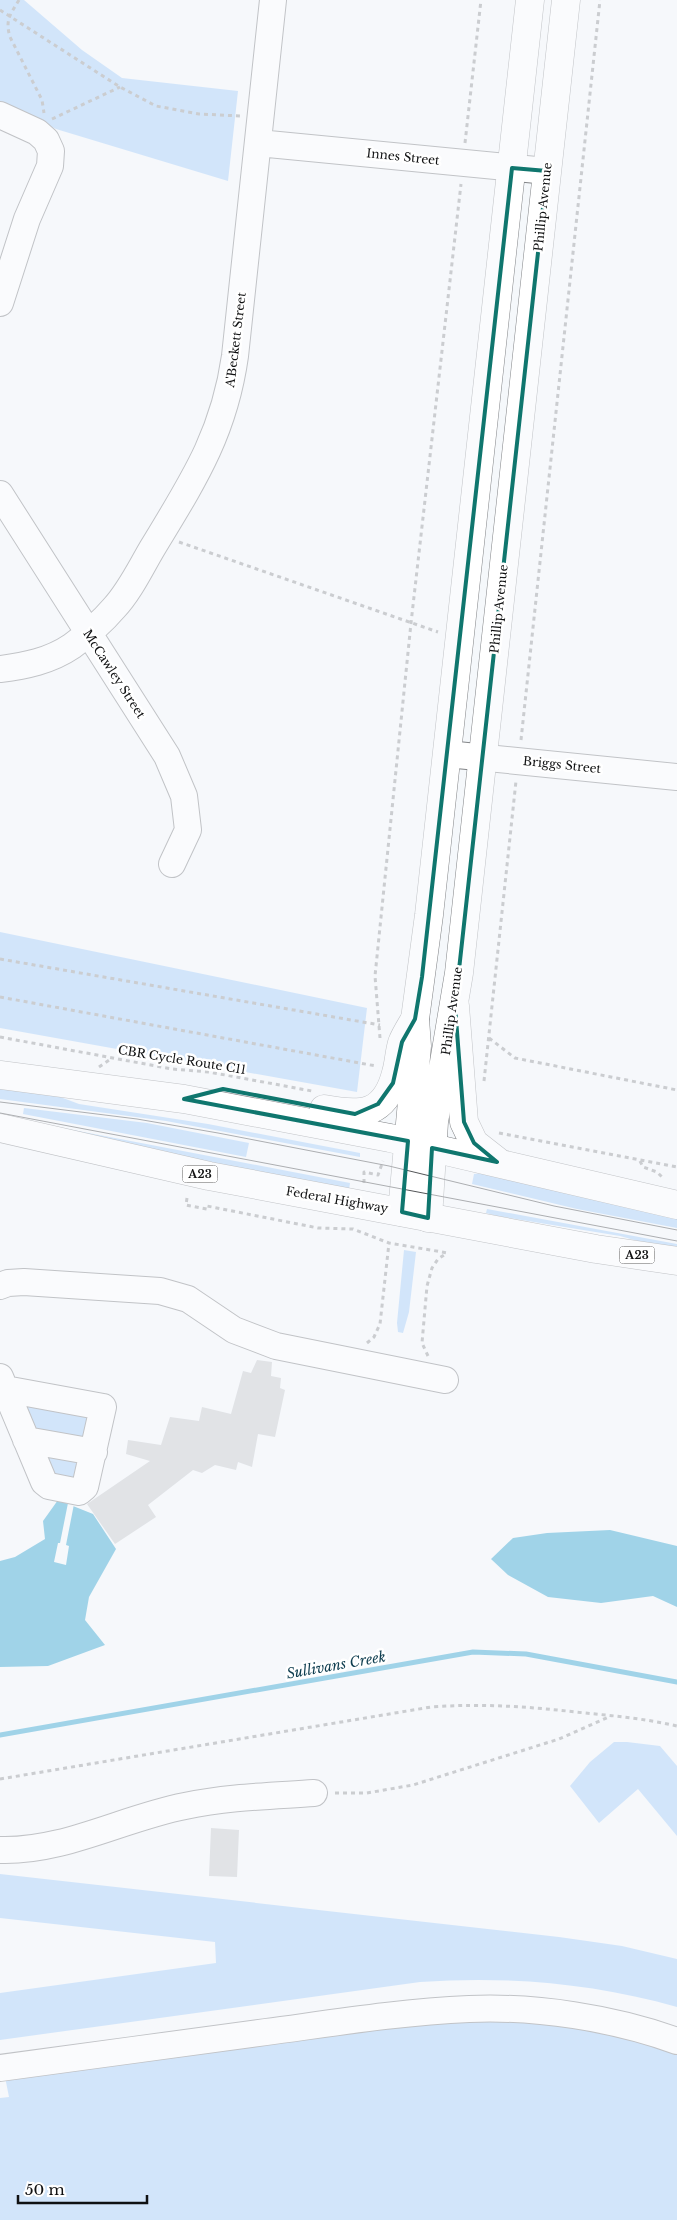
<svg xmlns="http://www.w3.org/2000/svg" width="677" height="2220" font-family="'Libre Baskerville',serif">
<rect width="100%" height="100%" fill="#f5f8fb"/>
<path fill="#a7cff9" d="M 0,0 L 24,0 L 82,50 L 122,78 L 238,91 L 228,181 L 56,129 L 0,101 Z
M 0,932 L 367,1008 L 357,1092 L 0,1028 Z
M 0,1087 L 55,1095 L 79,1104 L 208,1124 L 360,1153 L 360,1157 L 166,1121 L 0,1099 Z
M 24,1108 L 147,1123 L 249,1143 L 246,1157 L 23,1114 Z
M 0,1116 L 350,1183 L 349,1190 L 339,1191 Z
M 490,1172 L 677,1218 L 677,1228 L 577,1209 L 472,1184 L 474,1174 Z
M 487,1209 L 677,1244 L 677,1252 L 620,1236 L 497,1216 L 486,1213 Z
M 404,1250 L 416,1252 L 409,1312 L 403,1333 L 398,1332 L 397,1323 Z
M 26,1399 L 89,1417 L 84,1438 C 65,1437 30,1440 26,1415 C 25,1410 26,1403 26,1399 Z
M 38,1453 L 81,1461 L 80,1476 L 61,1484 Z
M 614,1742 L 627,1742 L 660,1746 L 677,1766 L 677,1836 L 638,1789 L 599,1823 L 570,1786 L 590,1762 Z
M 0,1874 L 559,1937 L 622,1946 L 677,1959 L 677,2007 C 592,1983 508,1976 420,1982 L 0,2040 L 0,1993 L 216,1963 L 215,1942 L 0,1918 Z
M 511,2013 L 677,2046 L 677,2220 L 0,2220 L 0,2098 L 9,2097 L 4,2072 Z"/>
<path fill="#39a7d1" d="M 58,1500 L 93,1514 L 116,1549 L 89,1597 L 85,1620 L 105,1645 L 48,1666 L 0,1667 L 0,1561 L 15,1557 L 45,1539 L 43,1521 Z
M 610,1530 L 677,1546 L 677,1607 L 653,1596 L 601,1603 L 548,1597 L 508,1575 L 491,1559 L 513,1538 L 547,1533 Z"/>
<path fill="#f5f8fb" d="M 68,1503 L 74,1504 L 66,1545 L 69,1546 L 66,1565 L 54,1562 L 58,1543 L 60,1543 Z"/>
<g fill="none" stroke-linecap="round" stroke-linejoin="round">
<path stroke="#39a7d1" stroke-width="5" d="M 0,1735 L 473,1652 L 526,1654 L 677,1682"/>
</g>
<path fill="#c7cacd" d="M 257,1360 L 272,1362 L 271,1376 L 281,1378 L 280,1388 L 285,1390 L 275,1437 L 258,1434 L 252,1467 L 238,1462 L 236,1470 L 215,1465 L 202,1473 L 193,1470 L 148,1505 L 156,1517 L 115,1544 L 87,1504 L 150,1461 L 126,1454 L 128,1440 L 161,1445 L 170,1417 L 199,1421 L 202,1407 L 231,1414 L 243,1371 L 251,1373 Z
M 211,1828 L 239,1830 L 237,1877 L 209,1876 Z"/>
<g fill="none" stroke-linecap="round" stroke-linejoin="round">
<g stroke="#828487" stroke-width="28">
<path id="minor" d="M 0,115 L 37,132 L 46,140 L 51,151 L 50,166 L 27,219 L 0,303
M 258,143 L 547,171
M 0,494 L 167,756 L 184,796 L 188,830 L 172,864
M 0,669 C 25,666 50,661 72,646 C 87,635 102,622 114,608 C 130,591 141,567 153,547 C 193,481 224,434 235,356 L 273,0
M 447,754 L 677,777
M 0,1286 L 8,1283 L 24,1282 L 160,1291 L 188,1299 L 234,1330 L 276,1346 L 445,1380
M 0,1377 L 44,1482 L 49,1486 L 79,1492 L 85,1487 L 103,1407 L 5,1389
M 26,1440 L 94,1452
M 0,1850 C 64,1852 123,1818 185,1806 C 227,1797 271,1796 314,1793
M 0,2068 C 89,2056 177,2044 266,2032 C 333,2023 401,2012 469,2009 C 536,2006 614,2018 677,2041"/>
</g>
<g stroke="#828487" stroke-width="29">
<path id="major" d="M 402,1212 L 417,1046 L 415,1019 L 429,915 L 530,0
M 428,1218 L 434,1122 L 459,973 L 566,0"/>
</g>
<g stroke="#828487" stroke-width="29">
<path id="highway" d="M 455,1006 L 464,1122 L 474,1143 L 497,1161
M 0,1075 L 184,1099 L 390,1138 L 677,1205
M 324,1109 C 361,1116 385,1116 396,1073 C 399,1063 399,1053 402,1043 C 405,1035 411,1026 415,1019
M 0,1128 L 209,1176 L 596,1249 L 677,1261"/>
</g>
<path stroke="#97999c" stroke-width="3" stroke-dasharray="4 4" stroke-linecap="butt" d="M 19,0 C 10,15 5,20 10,37 L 42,100 L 44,113
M 0,10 L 120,87 L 156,106 L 199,114 L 241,116
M 52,119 L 120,87
M 465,143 L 481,0
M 179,542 L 438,632
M 521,740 L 600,0
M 0,959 L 380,1025
M 0,997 L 376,1066
M 0,1037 L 172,1069 L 209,1072 L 312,1091
M 380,1038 L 375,976 L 411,623 L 461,184
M 489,1038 L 515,1058 L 677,1090
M 99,1067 L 112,1058
M 484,1081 L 516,781
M 499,1133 L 677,1167
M 640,1161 L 643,1167 L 657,1172 L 663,1178
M 364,1183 L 364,1172 L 378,1175 L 383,1161
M 187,1198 L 186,1205 L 207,1209 L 207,1206 L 318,1228 L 353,1229 L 389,1243 L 448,1253
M 367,1343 L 374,1337 L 380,1324 L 389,1243
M 428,1356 L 422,1343 L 427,1286 L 432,1268 L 438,1259 L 447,1253
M 0,1779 L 431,1707 C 485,1703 532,1707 585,1713 C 616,1716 647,1719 677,1726
M 335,1793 L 367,1793 L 413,1785 L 559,1739 L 611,1716"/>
<use href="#minor" stroke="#fff" stroke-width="26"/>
<use href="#major" stroke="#fff" stroke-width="28"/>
<use href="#highway" stroke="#fff" stroke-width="28"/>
<path stroke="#535557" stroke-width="1" d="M 0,1102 L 137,1119 L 218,1133 L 389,1166 L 554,1206 L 677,1230
M 0,1113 L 677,1241"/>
</g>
<path d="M0 0H677V2220H0ZM 512,168 L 547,171 L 455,1006 L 464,1122 L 474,1143 L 497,1162 L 432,1148 L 428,1218 L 402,1212 L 408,1141 L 184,1099 L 223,1089 L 355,1114 L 378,1104 L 393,1083 L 402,1042 L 415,1019 L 422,977 Z" fill="#f5f8fb" fill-opacity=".55" fill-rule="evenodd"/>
<path fill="none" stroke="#0f766e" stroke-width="4" stroke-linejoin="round" d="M 512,168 L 547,171 L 455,1006 L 464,1122 L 474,1143 L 497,1162 L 432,1148 L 428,1218 L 402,1212 L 408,1141 L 184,1099 L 223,1089 L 355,1114 L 378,1104 L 393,1083 L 402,1042 L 415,1019 L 422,977 Z"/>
<g text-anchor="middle" stroke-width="5" stroke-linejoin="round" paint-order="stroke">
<g fill="#fff" stroke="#585859" stroke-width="1">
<rect x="182.5" y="1165.5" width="35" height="17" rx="4"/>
<rect x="619.5" y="1246.5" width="35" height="17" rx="4"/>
</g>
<g font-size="11" font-weight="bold" fill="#101112">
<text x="200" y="1178">A23</text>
<text x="637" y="1259">A23</text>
</g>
<g font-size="12" fill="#101112" stroke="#fff">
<text transform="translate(403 157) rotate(6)" y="4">Innes Street</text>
<text transform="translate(543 207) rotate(-84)" y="4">Phillip Avenue</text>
<text transform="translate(236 340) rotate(-83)" y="4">A'Beckett Street</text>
<text transform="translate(499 609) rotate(-84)" y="4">Phillip Avenue</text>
<text transform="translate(114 674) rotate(57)" y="4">McCawley Street</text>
<text transform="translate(562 765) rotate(6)" y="4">Briggs Street</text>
<text transform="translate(452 1011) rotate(-82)" y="4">Phillip Avenue</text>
<text transform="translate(182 1060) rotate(9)" y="4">CBR Cycle Route C11</text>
<text transform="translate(337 1200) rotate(10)" y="4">Federal Highway</text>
</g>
<g font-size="14" font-style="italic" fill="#0d3c4e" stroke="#fff">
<text transform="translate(336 1665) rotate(-10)" y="5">Sullivans Creek</text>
</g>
</g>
<path d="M18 2195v8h129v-8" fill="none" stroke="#101112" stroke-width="2.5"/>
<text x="25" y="2195" font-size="15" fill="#101112" stroke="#ffffff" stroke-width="4" paint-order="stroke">50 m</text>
</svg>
